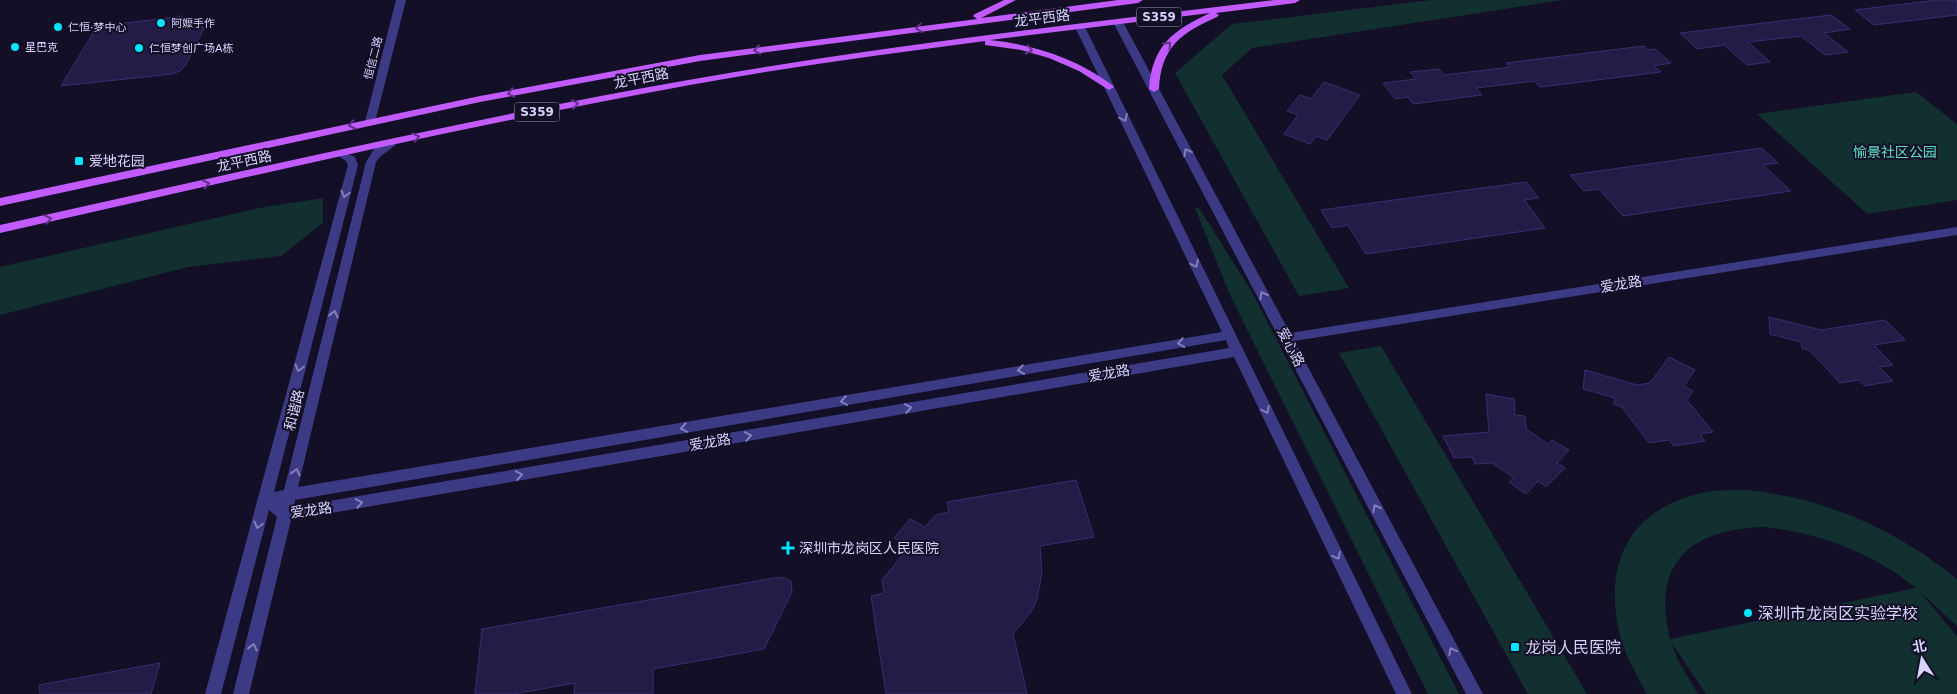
<svg xmlns="http://www.w3.org/2000/svg" width="1957" height="694" font-family="'DejaVu Sans','Noto Sans SC',sans-serif">
<rect width="100%" height="100%" fill="#130f26"/>
<path fill="#12302f" fill-rule="evenodd" d="M 1431,0 L 1563,0 L 1252,48 L 1222,75 L 1349,288 L 1299,296 L 1175,73 L 1232,24 Z
M 1916,92 L 1957,124 L 1957,200 L 1867,214 L 1757,114 Z
M 323,198 L 323,223 L 281,256 L 188,267 L 0,315 L 0,267 L 259,208 Z
M 1195,208 L 1199,208 L 1252,292 L 1459,694 L 1428,694 L 1230,295 Z
M 1381,346 L 1587,694 L 1528,694 L 1339,353 Z
M 1746,490 C 1825,498 1896,529 1957,579 L 1957,626 L 1920,592 L 1957,636 L 1957,694 L 1706,694 L 1671,642 L 1679,662 L 1698,694 L 1647,694 C 1636,674 1624,654 1619,631 C 1605,569 1625,516 1690,496 C 1708,490 1728,490 1746,490 ZM 1765,527 C 1820,533 1873,553 1916,588 L 1670,639 C 1651,562 1691,529 1765,527 Z"/>
<path fill="#241b47" stroke="#3b2d73" d="M 1937,0 L 1957,0 L 1957,15 L 1874,25 L 1855,10 Z
M 1831,15 L 1850,29 L 1824,33 L 1848,52 L 1825,55 L 1801,36 L 1748,42 L 1770,62 L 1747,65 L 1724,45 L 1697,49 L 1680,33 Z
M 183,16 L 204,28 L 185,66 L 180,71 L 172,74 L 61,86 L 96,28 L 100,26 Z
M 1644,46 L 1648,50 L 1655,49 L 1671,63 L 1654,66 L 1661,72 L 1540,87 L 1534,81 L 1476,88 L 1482,95 L 1413,104 L 1408,97 L 1395,99 L 1383,83 L 1416,79 L 1410,72 L 1439,69 L 1444,75 L 1510,67 L 1506,63 Z
M 1324,82 L 1360,95 L 1327,140 L 1316,136 L 1310,144 L 1284,134 L 1298,115 L 1287,111 L 1300,95 L 1311,99 Z
M 1762,148 L 1778,163 L 1763,165 L 1791,191 L 1623,216 L 1599,189 L 1584,191 L 1570,175 Z
M 1526,182 L 1539,198 L 1524,200 L 1545,228 L 1366,254 L 1348,225 L 1332,228 L 1321,210 Z
M 1769,317 L 1821,330 L 1885,320 L 1905,340 L 1874,345 L 1893,365 L 1879,367 L 1893,381 L 1865,386 L 1859,380 L 1840,383 L 1809,350 L 1802,348 L 1801,342 L 1770,334 Z
M 1669,357 L 1695,370 L 1684,386 L 1693,391 L 1687,400 L 1713,432 L 1700,434 L 1705,441 L 1674,446 L 1669,440 L 1649,443 L 1622,407 L 1614,404 L 1615,398 L 1583,389 L 1585,370 L 1637,385 L 1650,383 Z
M 1486,394 L 1514,399 L 1515,415 L 1525,416 L 1526,429 L 1548,444 L 1552,440 L 1569,450 L 1557,463 L 1565,468 L 1546,487 L 1538,481 L 1526,494 L 1509,482 L 1514,478 L 1492,463 L 1475,464 L 1472,457 L 1454,458 L 1443,436 L 1489,432 Z
M 1076,480 L 1094,537 L 1040,546 L 1042,572 L 1037,599 L 1031,612 L 1013,634 L 1027,694 L 886,694 L 871,596 L 884,593 L 882,580 L 909,547 L 894,538 L 910,519 L 925,527 L 936,515 L 949,512 L 947,502 Z
M 780,577 L 791,581 L 792,592 L 764,649 L 653,669 L 653,694 L 574,694 L 575,683 L 514,694 L 475,694 L 482,629 Z
M 160,663 L 151,694 L 40,694 L 39,685 Z"/>
<g fill="none" stroke-linecap="round" stroke-linejoin="round">
<path fill="#3d3a85" fill-rule="evenodd" d="M 396,0 L 406,0 L 375,122 L 370,125 L 365,122 Z
M 1118,19 L 1123,22 L 1290,333 L 1957,227 L 1957,235 L 1294,341 L 1483,694 L 1466,694 L 1113,22 Z
M 1080,24 L 1085,27 L 1412,694 L 1396,694 L 1234,357 L 291,520 L 249,694 L 233,694 L 277,517 L 269,510 L 221,694 L 205,694 L 348,165 L 346,161 L 335,154 L 336,152 L 344,152 L 355,157 L 358,165 L 274,492 L 284,490 L 366,162 L 374,149 L 392,140 L 396,141 L 397,143 C 390,151 382,153 376,162 L 298,487 L 1222,332 L 1075,27 ZM 1226,340 L 1229,348 L 294,507 L 295,500 Z"/>
<path fill="#c25bff" fill-rule="evenodd" d="M 1004,0 L 1016,0 L 981,18 L 1118,0 L 1143,0 L 1138,3 L 700,61 L 480,102 L 0,206 L 0,198 L 480,96 L 700,55 L 977,19 L 973,16 L 975,14 Z
M 1274,0 L 1300,0 L 1295,3 L 1216,13 L 1219,15 L 1217,17 C 1181,33 1161,47 1159,89 L 1154,92 L 1149,89 C 1152,46 1173,30 1210,13 L 990,40 C 1035,45 1076,58 1112,85 L 1114,87 L 1109,90 L 1079,71 L 1049,58 L 1021,50 L 985,45 L 985,41 C 886,54 788,67 690,85 C 459,127 230,181 0,233 L 0,225 C 231,174 461,120 694,79 C 886,45 1080,24 1274,0 Z"/>
</g>
<defs><path id="oneway-chevron" d="M-2-3.5L2.5 0L-2 3.5" fill="none" stroke-width="1.6" stroke-linecap="round" stroke-linejoin="round" transform="scale(1.25)"/></defs>
<g stroke="#623188">
<use href="#oneway-chevron" transform="translate(919 28) rotate(173)"/>
<use href="#oneway-chevron" transform="translate(1168 45) rotate(-47)"/>
<use href="#oneway-chevron" transform="translate(757 50) rotate(172)"/>
<use href="#oneway-chevron" transform="translate(1029 50) rotate(13)"/>
<use href="#oneway-chevron" transform="translate(511 93) rotate(169)"/>
<use href="#oneway-chevron" transform="translate(575 104) rotate(-11)"/>
<use href="#oneway-chevron" transform="translate(352 125) rotate(168)"/>
<use href="#oneway-chevron" transform="translate(416 137) rotate(-13)"/>
<use href="#oneway-chevron" transform="translate(206 184) rotate(-12)"/>
<use href="#oneway-chevron" transform="translate(48 219) rotate(-12)"/>
</g>
<g stroke="#837fbc">
<use href="#oneway-chevron" transform="translate(1124 118) rotate(64)"/>
<use href="#oneway-chevron" transform="translate(1187 152) rotate(-118)"/>
<use href="#oneway-chevron" transform="translate(345 194) rotate(105)"/>
<use href="#oneway-chevron" transform="translate(1195 264) rotate(64)"/>
<use href="#oneway-chevron" transform="translate(1263 295) rotate(-118)"/>
<use href="#oneway-chevron" transform="translate(334 314) rotate(-76)"/>
<use href="#oneway-chevron" transform="translate(1181 343) rotate(171)"/>
<use href="#oneway-chevron" transform="translate(299 368) rotate(105)"/>
<use href="#oneway-chevron" transform="translate(1021 370) rotate(170)"/>
<use href="#oneway-chevron" transform="translate(844 401) rotate(170)"/>
<use href="#oneway-chevron" transform="translate(908 408) rotate(-10)"/>
<use href="#oneway-chevron" transform="translate(1266 410) rotate(64)"/>
<use href="#oneway-chevron" transform="translate(684 428) rotate(170)"/>
<use href="#oneway-chevron" transform="translate(748 436) rotate(-10)"/>
<use href="#oneway-chevron" transform="translate(296 472) rotate(-76)"/>
<use href="#oneway-chevron" transform="translate(519 475) rotate(-10)"/>
<use href="#oneway-chevron" transform="translate(359 503) rotate(-10)"/>
<use href="#oneway-chevron" transform="translate(1376 508) rotate(-118)"/>
<use href="#oneway-chevron" transform="translate(258 525) rotate(105)"/>
<use href="#oneway-chevron" transform="translate(1337 556) rotate(64)"/>
<use href="#oneway-chevron" transform="translate(253 647) rotate(-76)"/>
<use href="#oneway-chevron" transform="translate(1452 651) rotate(-118)"/>
</g>
<g fill="#00e5ff" stroke="#130f26" stroke-width="2">
<circle cx="161" cy="23" r="5"/>
<circle cx="58" cy="27" r="5"/>
<circle cx="15" cy="47" r="5"/>
<circle cx="139" cy="48" r="5"/>
<rect x="74" y="156" width="10" height="10" rx="2.5"/>
<path d="M785.5 540.5h5v5h5v5h-5v5h-5v-5h-5v-5h5z"/>
<circle cx="1748" cy="613" r="5"/>
<rect x="1510" y="642" width="10" height="10" rx="2.5"/>
</g>
<g text-anchor="middle" stroke-width="4" stroke-linejoin="round" paint-order="stroke">
<g font-size="11" fill="#d9d4ff" stroke="#130f26" text-anchor="start">
<text x="171" y="27">阿嬷手作</text>
<text x="68" y="31">仁恒·梦中心</text>
<text x="25" y="51">星巴克</text>
<text x="149" y="52">仁恒梦创广场A栋</text>
</g>
<g font-size="11" fill="#d9d4ff" stroke="#130f26">
<text transform="translate(373 58) rotate(-76)" y="4">恒信二路</text>
</g>
<g fill="#130f26" stroke="#9e99be" stroke-width="1">
<rect x="1136.5" y="7.5" width="45" height="19" rx="4"/>
<rect x="514.5" y="102.5" width="45" height="19" rx="4"/>
</g>
<g font-size="12" font-weight="bold" fill="#d9d4ff">
<text x="1159" y="21">S359</text>
<text x="537" y="116">S359</text>
</g>
<g font-size="14" fill="#d9d4ff" stroke="#130f26">
<text transform="translate(1042 18) rotate(-7)" y="5">龙平西路</text>
<text transform="translate(641 78) rotate(-11)" y="5">龙平西路</text>
<text transform="translate(244 161) rotate(-12)" y="5">龙平西路</text>
<text transform="translate(1621 284) rotate(-9)" y="5">爱龙路</text>
<text transform="translate(1291 347) rotate(62)" y="5">爱心路</text>
<text transform="translate(1109 373) rotate(-10)" y="5">爱龙路</text>
<text transform="translate(294 410) rotate(-76)" y="5">和谐路</text>
<text transform="translate(710 442) rotate(-10)" y="5">爱龙路</text>
<text transform="translate(311 510) rotate(-8)" y="5">爱龙路</text>
</g>
<g font-size="14" fill="#5fe0c0" stroke="#130f26">
<text x="1895" y="157">愉景社区公园</text>
</g>
<g font-size="14" fill="#d9d4ff" stroke="#130f26" text-anchor="start">
<text x="89" y="166">爱地花园</text>
<text x="799" y="553">深圳市龙岗区人民医院</text>
</g>
<g font-size="16" fill="#d9d4ff" stroke="#130f26" text-anchor="start">
<text x="1758" y="619">深圳市龙岗区实验学校</text>
<text x="1525" y="653">龙岗人民医院</text>
</g>
</g>
<g transform="translate(1922 659) rotate(349)" stroke="#130f26" stroke-width="4" paint-order="stroke">
<path d="M0-4L9 19L0 12L-9 19Z" fill="#d9d4ff"/>
<text y="-8" font-size="14" font-weight="bold" text-anchor="middle" fill="#d9d4ff">北</text>
</g>
</svg>
